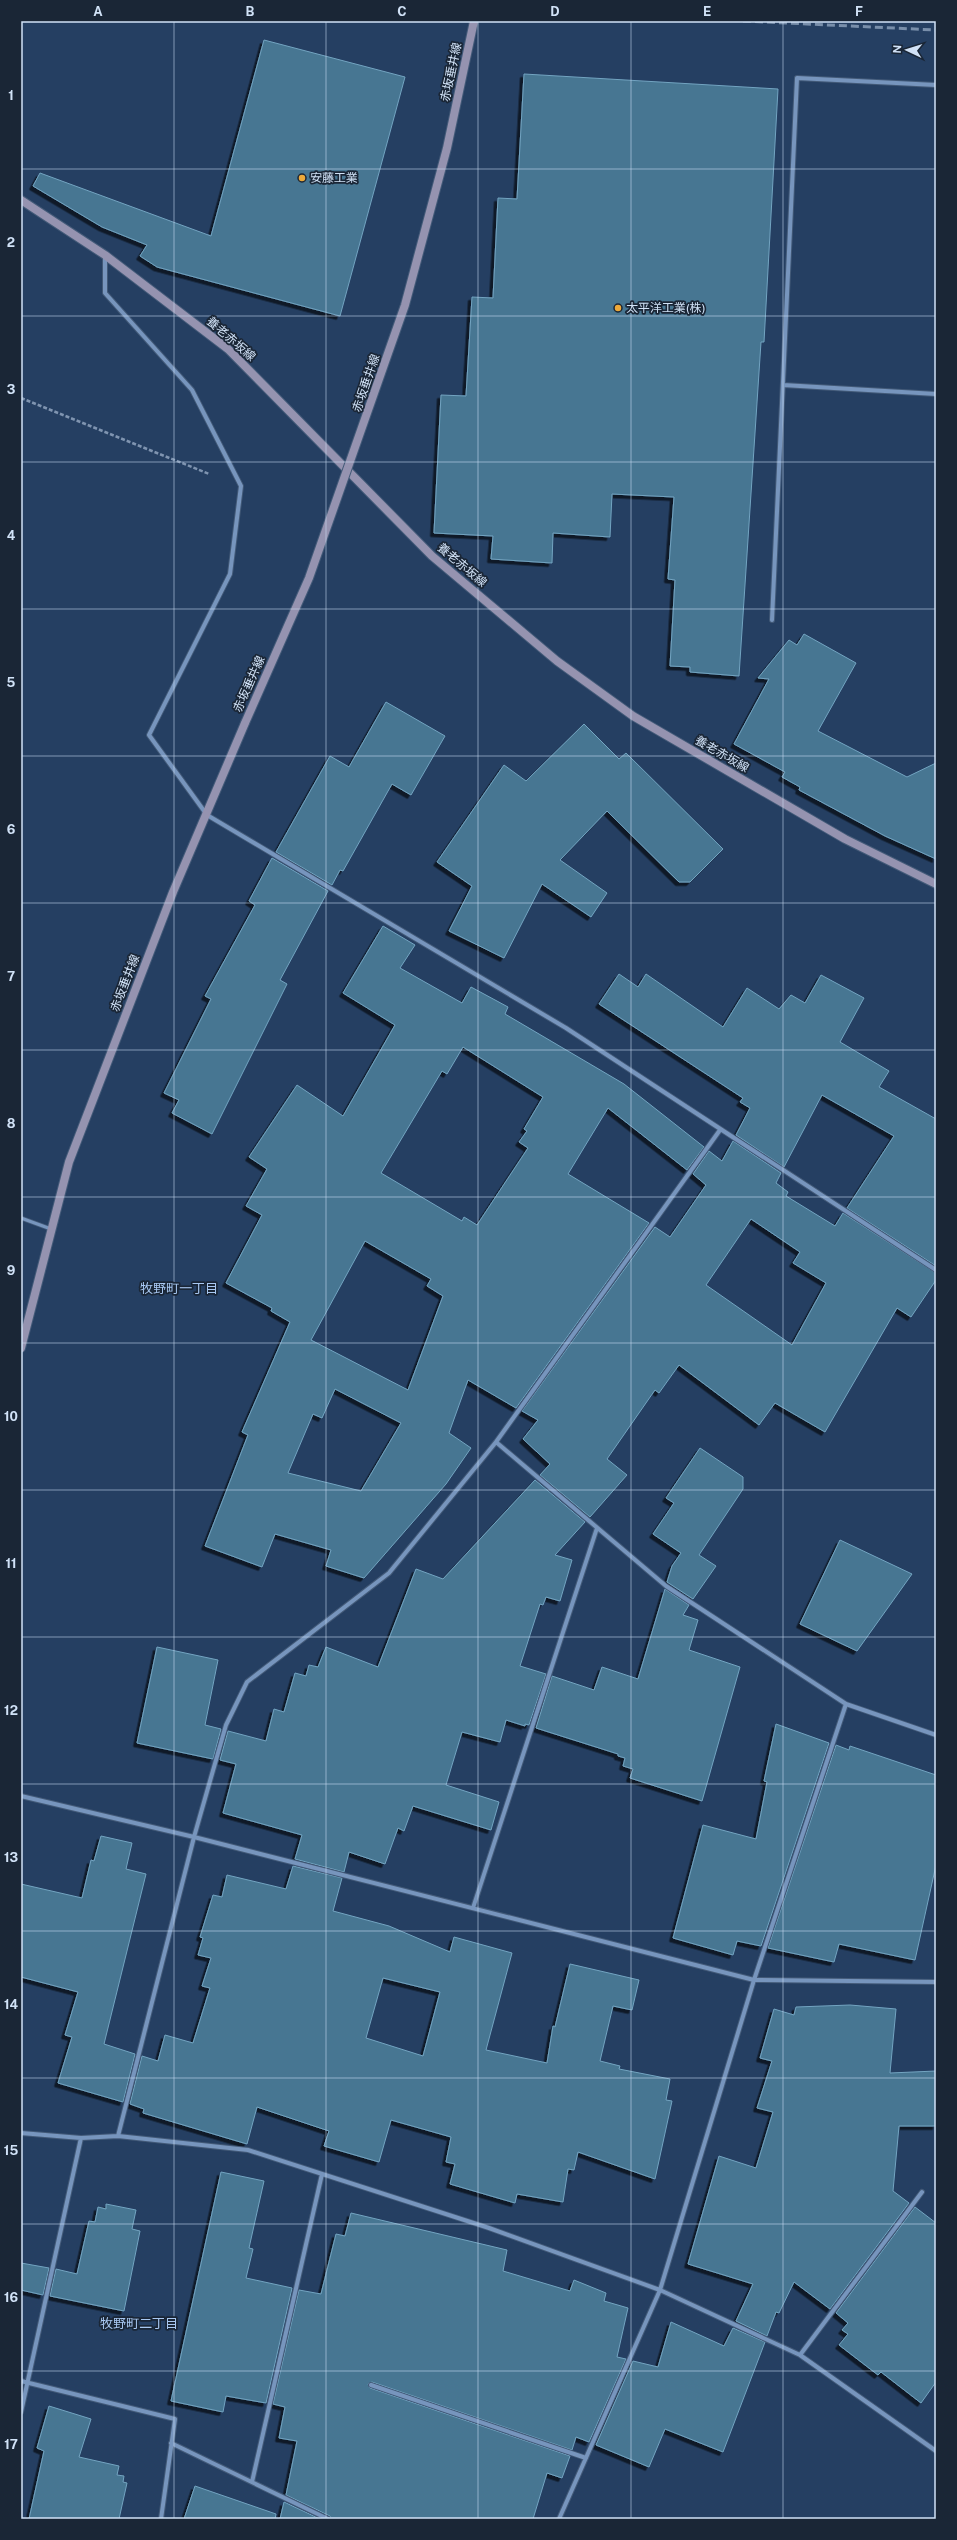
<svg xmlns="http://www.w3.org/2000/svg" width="957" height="2540" font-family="'Public Sans','Noto Sans JP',sans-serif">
<defs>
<filter id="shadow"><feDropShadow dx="-3.5" dy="3.5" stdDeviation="0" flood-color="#0009"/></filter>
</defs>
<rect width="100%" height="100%" fill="#253f62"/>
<path fill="#467692" stroke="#73a4c1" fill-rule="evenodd" filter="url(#shadow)" d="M 264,40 L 405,77 L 340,316 L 157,267 L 140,256 L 147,245 L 102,227 L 33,186 L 40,173 L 211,236 Z
M 524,74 L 778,89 L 764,342 L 761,342 L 739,676 L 690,672 L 690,667 L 670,666 L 675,580 L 668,579 L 674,497 L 612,494 L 610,537 L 553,533 L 552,563 L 491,559 L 493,536 L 434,533 L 441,395 L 466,396 L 472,297 L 493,298 L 498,198 L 517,199 Z
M 804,634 L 856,663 L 818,731 L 907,777 L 936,763 L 936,859 L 885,836 L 799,790 L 800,787 L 782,777 L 785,772 L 734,744 L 769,679 L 758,678 L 789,640 L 797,645 Z
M 386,702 L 445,736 L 411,795 L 392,784 L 343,871 L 340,870 L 332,885 L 276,852 L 330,756 L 349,767 Z
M 584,724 L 619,759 L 626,753 L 723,849 L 690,882 L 679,882 L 607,811 L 560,860 L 607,893 L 591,917 L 542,884 L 504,958 L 449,931 L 472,886 L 437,862 L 504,765 L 526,781 Z
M 272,858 L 328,891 L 280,980 L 287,984 L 212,1134 L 172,1113 L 179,1100 L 164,1093 L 211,999 L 205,996 L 255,905 L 249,901 Z
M 383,926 L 415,945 L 400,968 L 462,1003 L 471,987 L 508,1007 L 505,1014 L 624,1084 L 704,1147 L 687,1170 L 608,1108 L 568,1174 L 649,1223 L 516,1408 L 468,1380 L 449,1433 L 471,1448 L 446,1484 L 364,1578 L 326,1566 L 331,1550 L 275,1534 L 262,1567 L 205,1546 L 248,1435 L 242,1432 L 290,1322 L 271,1311 L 272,1308 L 226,1283 L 262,1215 L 246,1206 L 267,1169 L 249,1157 L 297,1085 L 343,1116 L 395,1025 L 343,993 ZM 463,1047 L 543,1097 L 524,1129 L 527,1131 L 519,1142 L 528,1148 L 477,1225 L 464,1217 L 462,1221 L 381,1173 L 442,1071 L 447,1074 ZM 365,1241 L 431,1279 L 427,1286 L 443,1296 L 408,1390 L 311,1340 ZM 335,1389 L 401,1423 L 361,1491 L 288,1473 L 313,1414 L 322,1418 Z
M 619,974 L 638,987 L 646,974 L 723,1027 L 747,988 L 779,1009 L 791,995 L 805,1003 L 821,975 L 864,998 L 840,1042 L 889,1071 L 879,1087 L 936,1119 L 936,1266 L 847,1208 L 894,1136 L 822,1095 L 784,1167 L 736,1135 L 750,1108 L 740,1102 L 743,1098 L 599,1004 Z
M 733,1141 L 781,1173 L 776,1183 L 788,1192 L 786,1196 L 835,1226 L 843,1213 L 936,1273 L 936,1280 L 911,1317 L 897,1308 L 825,1432 L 775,1403 L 759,1425 L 679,1365 L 659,1393 L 655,1390 L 607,1459 L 627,1475 L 590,1517 L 540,1475 L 550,1464 L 523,1439 L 538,1420 L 522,1411 L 655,1227 L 670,1237 L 706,1185 L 693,1174 L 709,1151 L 722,1161 ZM 751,1219 L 800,1252 L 793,1263 L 826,1283 L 792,1345 L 706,1285 Z
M 700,1448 L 743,1477 L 743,1489 L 699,1555 L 716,1566 L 693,1599 L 667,1582 L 672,1566 L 681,1553 L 653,1534 L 674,1503 L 666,1498 Z
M 535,1480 L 585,1522 L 555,1555 L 572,1560 L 560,1601 L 546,1597 L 543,1605 L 540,1604 L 520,1666 L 546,1674 L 529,1725 L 525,1724 L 525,1726 L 506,1720 L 500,1742 L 462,1732 L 446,1785 L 499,1802 L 491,1830 L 413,1806 L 404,1831 L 398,1828 L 385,1864 L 349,1852 L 344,1872 L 295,1859 L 302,1835 L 223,1813 L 236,1764 L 220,1760 L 228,1731 L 266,1741 L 274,1709 L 284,1712 L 295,1673 L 306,1676 L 309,1665 L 318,1667 L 326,1647 L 378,1667 L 416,1569 L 443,1579 Z
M 840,1540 L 912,1574 L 857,1651 L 800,1624 Z
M 665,1589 L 689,1605 L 683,1615 L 698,1620 L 689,1650 L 740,1667 L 702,1801 L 630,1778 L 633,1769 L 623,1766 L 625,1758 L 618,1756 L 618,1754 L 536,1728 L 552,1676 L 594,1690 L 602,1667 L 638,1679 Z
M 157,1647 L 218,1660 L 205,1725 L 221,1729 L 213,1759 L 137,1743 Z
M 776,1724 L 829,1743 L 761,1946 L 737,1941 L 733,1955 L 673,1938 L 703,1825 L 756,1839 L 767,1782 L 764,1781 Z
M 836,1745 L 849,1750 L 850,1746 L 936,1775 L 936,1865 L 915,1960 L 839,1944 L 834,1962 L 768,1948 Z
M 101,1836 L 132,1843 L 126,1869 L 146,1874 L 104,2044 L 135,2054 L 123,2102 L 58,2083 L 72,2037 L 65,2035 L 78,1992 L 21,1977 L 21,1884 L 82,1898 L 91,1860 L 94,1861 Z
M 293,1866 L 342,1878 L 333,1911 L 389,1926 L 450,1952 L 454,1937 L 512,1953 L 486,2050 L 547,2063 L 553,2026 L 555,2027 L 570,1964 L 639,1980 L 632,2010 L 613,2006 L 600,2061 L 620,2066 L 619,2069 L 670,2079 L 666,2100 L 672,2101 L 655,2179 L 578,2152 L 574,2170 L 568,2169 L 563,2202 L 517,2194 L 515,2203 L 450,2184 L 455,2164 L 446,2162 L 451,2137 L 391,2120 L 379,2162 L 324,2146 L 329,2131 L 257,2107 L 247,2144 L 143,2113 L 144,2109 L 130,2104 L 142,2056 L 158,2061 L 165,2035 L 193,2043 L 210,1988 L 202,1986 L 211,1958 L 198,1955 L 203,1938 L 200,1937 L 213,1895 L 222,1897 L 227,1875 L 286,1889 ZM 383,1978 L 440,1992 L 423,2056 L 366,2038 Z
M 850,2005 L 896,2009 L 890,2073 L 936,2071 L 936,2126 L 899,2126 L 893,2191 L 909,2203 L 830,2309 L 794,2282 L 779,2313 L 776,2312 L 767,2336 L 736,2321 L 753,2284 L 688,2264 L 719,2156 L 756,2168 L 773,2112 L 757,2108 L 772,2061 L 760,2058 L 774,2009 L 794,2015 L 796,2007 Z
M 221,2172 L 264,2181 L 249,2248 L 253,2249 L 246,2278 L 292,2288 L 266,2403 L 226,2396 L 223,2412 L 171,2401 Z
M 106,2204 L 136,2210 L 132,2229 L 140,2231 L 124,2311 L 50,2296 L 56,2269 L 77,2274 L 89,2221 L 95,2222 L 98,2207 L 106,2209 Z
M 915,2207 L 936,2223 L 936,2382 L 921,2403 L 881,2372 L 878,2375 L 839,2345 L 848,2334 L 842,2330 L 848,2323 L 836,2313 Z
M 351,2213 L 507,2250 L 503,2271 L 570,2291 L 574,2280 L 606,2293 L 604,2301 L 628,2308 L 617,2357 L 626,2359 L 589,2442 L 576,2437 L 572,2450 L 372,2382 L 368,2384 L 370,2388 L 570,2456 L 562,2478 L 547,2473 L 533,2519 L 331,2519 L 330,2516 L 286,2495 L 297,2441 L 279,2438 L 285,2407 L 273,2404 L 299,2290 L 321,2294 L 336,2234 L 345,2236 Z
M 21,2263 L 49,2268 L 43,2295 L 21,2290 Z
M 671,2322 L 724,2346 L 733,2328 L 765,2342 L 723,2452 L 665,2429 L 649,2467 L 596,2445 L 633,2361 L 658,2367 Z
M 49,2406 L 91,2419 L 79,2457 L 119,2466 L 117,2475 L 124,2476 L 123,2482 L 127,2483 L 119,2519 L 29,2519 L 44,2451 L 37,2448 Z
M 195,2486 L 276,2514 L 275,2519 L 184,2519 Z
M 284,2502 L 320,2519 L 280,2519 Z"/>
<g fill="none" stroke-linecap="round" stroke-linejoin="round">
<g stroke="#435a78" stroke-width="5">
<path id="lane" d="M 21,1218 L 51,1229"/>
</g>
<g stroke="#435a78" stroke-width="6">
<path id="street" d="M 105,255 L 105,293 L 192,390 L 241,486 L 230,574 L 149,735 L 207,815 L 566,1028 L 936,1270
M 783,385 L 936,394
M 772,620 L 797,78 L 936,85
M 496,1442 L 666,1586 L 846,1704 L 936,1735
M 21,1796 L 194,1837 L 754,1980 L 936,1982
M 473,1908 L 597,1528
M 21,2133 L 81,2138 L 118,2136 L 248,2150 L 489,2228 L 660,2290 L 800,2355 L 936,2451
M 118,2136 L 194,1837 L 226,1725 L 247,1682 L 389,1573 L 496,1442 L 720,1130
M 800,2355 L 922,2192
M 21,2381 L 175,2419 L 161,2519
M 371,2385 L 586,2458
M 21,2412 L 81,2138
M 171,2443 L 328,2519
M 252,2482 L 322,2174
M 559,2519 L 660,2290 L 754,1980 L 846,1704"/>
</g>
<g stroke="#435a78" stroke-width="10">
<path id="secondary" d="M 21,200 L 105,255 L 228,349 L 432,556 L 557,661 L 633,716 L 845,839 L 936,884
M 21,1348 L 69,1162 L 173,892 L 245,723"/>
</g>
<path stroke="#7f94b0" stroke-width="2.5" stroke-dasharray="4 2" stroke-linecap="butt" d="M 21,398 L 209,474"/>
<use href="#lane" stroke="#7795bd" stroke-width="3"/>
<use href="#street" stroke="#7795bd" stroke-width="4"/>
<use href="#secondary" stroke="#9593b0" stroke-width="8"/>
<path stroke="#798fab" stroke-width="3" stroke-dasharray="8 4" stroke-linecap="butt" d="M 743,21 L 936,30"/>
<g stroke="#435a78" stroke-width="10" stroke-linecap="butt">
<path id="secondary-bridge" d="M 245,723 L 309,578 L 405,305 L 447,148 L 474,21"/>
</g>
<use href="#secondary-bridge" stroke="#9593b0" stroke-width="8"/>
</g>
<path fill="none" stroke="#d1e2f7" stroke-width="1" stroke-opacity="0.55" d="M 174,21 L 174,2519M 326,21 L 326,2519M 478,21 L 478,2519M 631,21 L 631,2519M 783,21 L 783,2519M 21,169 L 936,169M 21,316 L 936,316M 21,462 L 936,462M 21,609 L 936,609M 21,756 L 936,756M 21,903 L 936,903M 21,1050 L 936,1050M 21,1197 L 936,1197M 21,1343 L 936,1343M 21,1490 L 936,1490M 21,1637 L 936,1637M 21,1784 L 936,1784M 21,1931 L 936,1931M 21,2078 L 936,2078M 21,2224 L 936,2224M 21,2371 L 936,2371"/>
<g fill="#eca93a" stroke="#1a2636" stroke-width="1.5">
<circle cx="302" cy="178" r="4"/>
<circle cx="618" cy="308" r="4"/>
</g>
<g text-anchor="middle" stroke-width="3.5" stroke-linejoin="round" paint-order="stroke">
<g font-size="12" fill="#d1e2f7" stroke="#1a2636">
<text transform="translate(451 72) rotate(-78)" y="4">赤坂垂井線</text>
<text transform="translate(231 339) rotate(41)" y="4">養老赤坂線</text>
<text transform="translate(366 383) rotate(-71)" y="4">赤坂垂井線</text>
<text transform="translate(462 565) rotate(40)" y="4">養老赤坂線</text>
<text transform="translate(249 684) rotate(-66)" y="4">赤坂垂井線</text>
<text transform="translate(722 754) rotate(30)" y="4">養老赤坂線</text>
<text transform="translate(125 983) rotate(-69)" y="4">赤坂垂井線</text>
</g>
<g font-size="12" fill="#d1e2f7" stroke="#1a2636" text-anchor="start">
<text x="310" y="182">安藤工業</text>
<text x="626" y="312">太平洋工業(株)</text>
</g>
<g font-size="13" fill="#a8c8f2" stroke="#1a2636">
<text x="179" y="1293">牧野町一丁目</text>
<text x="139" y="2328">牧野町二丁目</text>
</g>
</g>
<rect width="957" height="2540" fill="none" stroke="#1a2636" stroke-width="44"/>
<g transform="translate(907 50) rotate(274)" stroke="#1a2636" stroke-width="3" paint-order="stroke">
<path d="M0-3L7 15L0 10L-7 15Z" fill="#d1e2f7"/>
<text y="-6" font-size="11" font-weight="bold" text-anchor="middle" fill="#d1e2f7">N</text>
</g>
<rect x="22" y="22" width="913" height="2496" fill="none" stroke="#d1e2f7" stroke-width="1.5"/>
<g font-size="13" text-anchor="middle" font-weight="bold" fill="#d1e2f7">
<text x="98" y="16">A</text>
<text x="250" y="16">B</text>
<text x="402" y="16">C</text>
<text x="555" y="16">D</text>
<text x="707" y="16">E</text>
<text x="859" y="16">F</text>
<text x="11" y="100">1</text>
<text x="11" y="247">2</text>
<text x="11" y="394">3</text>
<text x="11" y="540">4</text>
<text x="11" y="687">5</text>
<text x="11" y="834">6</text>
<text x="11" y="981">7</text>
<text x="11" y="1128">8</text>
<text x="11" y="1275">9</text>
<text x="11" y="1421">10</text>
<text x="11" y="1568">11</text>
<text x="11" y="1715">12</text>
<text x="11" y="1862">13</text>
<text x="11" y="2009">14</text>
<text x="11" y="2155">15</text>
<text x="11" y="2302">16</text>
<text x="11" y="2449">17</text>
</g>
</svg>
